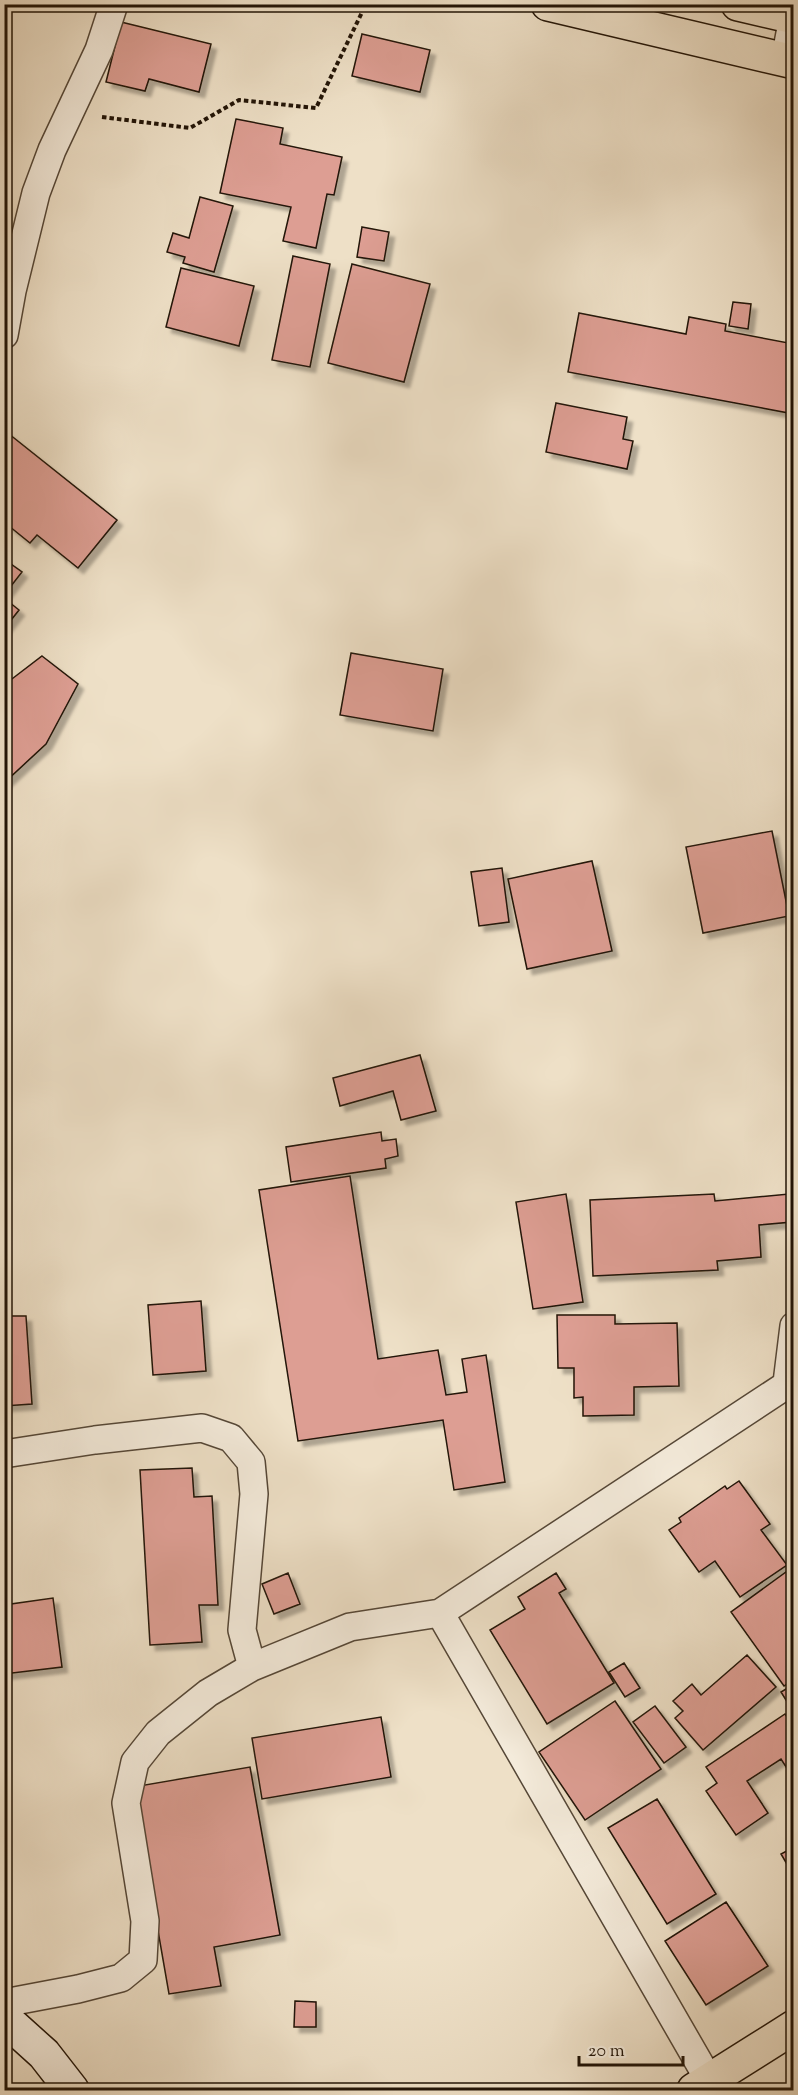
<svg xmlns="http://www.w3.org/2000/svg" width="798" height="2095" font-family="'Sorts Mill Goudy',serif">
<defs>
<filter id="shadow"><feDropShadow dx="5.5" dy="5.5" stdDeviation="1.5" flood-color="#0004"/></filter>
</defs>
<rect width="100%" height="100%" fill="#eee0c7"/>
<filter id="stains"><feTurbulence type="fractalNoise" baseFrequency=".00333" numOctaves="4"/><feColorMatrix values="0 0 0 0 .2 0 0 0 0 .09 0 0 0 0 .02 0 0 0 .5 -.17"/></filter>
<radialGradient id="worn" r=".72"><stop offset=".6" stop-color="#630" stop-opacity="0"/><stop offset="1" stop-color="#630" stop-opacity=".3"/></radialGradient>
<path fill="#dd9e93" stroke="#221407" stroke-width="1.5" filter="url(#shadow)" d="M 121,22 L 211,44 L 199,92 L 149,79 L 145,91 L 106,82 Z
M 362,34 L 430,50 L 420,92 L 352,76 Z
M 236,119 L 283,128 L 280,144 L 342,157 L 334,195 L 327,194 L 316,248 L 283,241 L 291,207 L 220,193 Z
M 200,197 L 233,206 L 214,272 L 183,263 L 185,257 L 167,252 L 173,233 L 189,238 Z
M 362,227 L 389,232 L 384,261 L 357,257 Z
M 293,256 L 330,264 L 310,367 L 272,360 Z
M 352,264 L 430,284 L 404,382 L 328,363 Z
M 181,268 L 254,286 L 239,346 L 166,327 Z
M 733,302 L 751,304 L 748,329 L 729,326 Z
M 579,313 L 686,334 L 689,317 L 726,324 L 725,331 L 794,344 L 794,414 L 568,372 Z
M 556,403 L 627,417 L 623,439 L 633,441 L 627,469 L 546,452 Z
M 4,430 L 117,520 L 78,568 L 37,535 L 30,543 L 4,522 Z
M 4,559 L 22,572 L 4,595 Z
M 4,598 L 19,610 L 4,629 Z
M 351,653 L 443,669 L 433,731 L 340,715 Z
M 42,656 L 78,684 L 46,744 L 4,783 L 4,685 Z
M 772,831 L 789,916 L 703,933 L 686,847 Z
M 592,861 L 612,951 L 527,969 L 508,879 Z
M 502,868 L 509,922 L 479,926 L 471,872 Z
M 420,1055 L 436,1111 L 401,1120 L 393,1091 L 340,1106 L 333,1078 Z
M 381,1132 L 382,1141 L 396,1139 L 398,1156 L 385,1159 L 386,1168 L 291,1182 L 286,1147 Z
M 350,1176 L 378,1359 L 438,1350 L 446,1395 L 467,1392 L 462,1359 L 486,1355 L 505,1482 L 454,1490 L 443,1420 L 298,1441 L 259,1190 Z
M 566,1194 L 583,1302 L 533,1309 L 516,1202 Z
M 714,1194 L 715,1201 L 789,1194 L 792,1222 L 759,1225 L 761,1257 L 717,1261 L 718,1270 L 593,1276 L 590,1200 Z
M 201,1301 L 206,1371 L 153,1375 L 148,1305 Z
M 557,1315 L 615,1315 L 615,1324 L 677,1323 L 679,1386 L 634,1387 L 634,1415 L 583,1416 L 583,1397 L 574,1398 L 574,1368 L 558,1368 Z
M 4,1316 L 26,1316 L 32,1404 L 4,1406 Z
M 192,1468 L 194,1497 L 212,1496 L 218,1605 L 199,1605 L 202,1642 L 150,1645 L 140,1470 Z
M 739,1481 L 770,1524 L 761,1530 L 787,1565 L 740,1597 L 715,1561 L 699,1572 L 669,1530 L 681,1522 L 679,1518 L 725,1486 L 727,1489 Z
M 786,1572 L 794,1583 L 794,1679 L 784,1686 L 731,1612 Z
M 288,1573 L 300,1604 L 274,1614 L 262,1584 Z
M 556,1573 L 566,1589 L 559,1593 L 614,1683 L 547,1724 L 490,1630 L 525,1609 L 518,1597 Z
M 53,1598 L 62,1667 L 4,1674 L 4,1605 Z
M 747,1655 L 776,1687 L 703,1750 L 675,1718 L 683,1711 L 673,1701 L 692,1684 L 701,1695 Z
M 624,1663 L 640,1688 L 625,1697 L 609,1672 Z
M 794,1684 L 794,1713 L 781,1692 Z
M 615,1701 L 661,1769 L 585,1820 L 539,1752 Z
M 655,1706 L 686,1747 L 664,1763 L 633,1722 Z
M 785,1714 L 794,1727 L 794,1770 L 790,1773 L 781,1759 L 747,1781 L 768,1813 L 736,1835 L 706,1791 L 717,1783 L 706,1767 Z
M 381,1717 L 391,1777 L 262,1799 L 252,1738 Z
M 250,1767 L 280,1935 L 214,1947 L 221,1986 L 169,1994 L 133,1787 Z
M 657,1799 L 716,1894 L 667,1924 L 608,1828 Z
M 794,1847 L 794,1876 L 781,1854 Z
M 726,1902 L 768,1966 L 706,2005 L 665,1941 Z
M 295,2001 L 316,2002 L 316,2027 L 294,2027 Z"/>
<g fill="none" stroke-linecap="round" stroke-linejoin="round">
<g stroke="#554737" stroke-width="30">
<path id="street" d="M 785,60 L 794,12
M 4,335 L 12,291 L 36,193 L 52,150 L 99,50 L 114,4
M 787,1383 L 794,1326
M 4,1454 L 95,1440 L 202,1428 L 231,1438 L 251,1462 L 254,1494 L 242,1630 L 252,1667
M 4,2003 L 78,1989 L 121,1978 L 143,1960 L 145,1921 L 126,1803 L 135,1762 L 158,1733 L 208,1693 L 252,1667 L 350,1627 L 440,1613
M 709,2080 L 440,1613 L 794,1380"/>
</g>
<g stroke="#221407" stroke-width="36">
<path id="secondary" d="M 4,2018 L 44,2054 L 72,2090"/>
</g>
<g stroke="#221407" stroke-width="36">
<path id="primary" d="M 694,2090 L 794,2027"/>
</g>
<g stroke="#221407" stroke-width="36">
<path id="highway" d="M 548,4 L 794,62
M 738,4 L 794,17"/>
</g>
<path stroke="#221407" stroke-width="4" stroke-dasharray="4.5 3" stroke-linecap="butt" d="M 102,117 L 190,128 L 239,100 L 316,108 L 366,4"/>
<use href="#street" stroke="#f4ebdb" stroke-width="27"/>
<use href="#secondary" stroke="#f4ebdb" stroke-width="33"/>
<use href="#primary" stroke="#eee0c7" stroke-width="33"/>
<use href="#highway" stroke="#eee0c7" stroke-width="33"/>
</g>
<rect width="798" height="2095" fill="none" stroke="#eee0c7" stroke-width="24"/>
<rect x="6" y="6" width="786" height="2083" fill="none" stroke="#221407" stroke-width="3"/>
<rect x="12" y="12" width="774" height="2071" fill="none" stroke="#221407" stroke-width="1.5"/>
<path d="M579 2056v9h104v-9" fill="none" stroke="#221407" stroke-width="3"/>
<text x="588" y="2056" font-size="18" fill="#221407" stroke="#f4ebdb" stroke-width="4.5" paint-order="stroke">20 m</text>
<rect width="100%" height="100%" filter="url(#stains)"/>
<rect width="100%" height="100%" fill="url(#worn)"/>
</svg>
